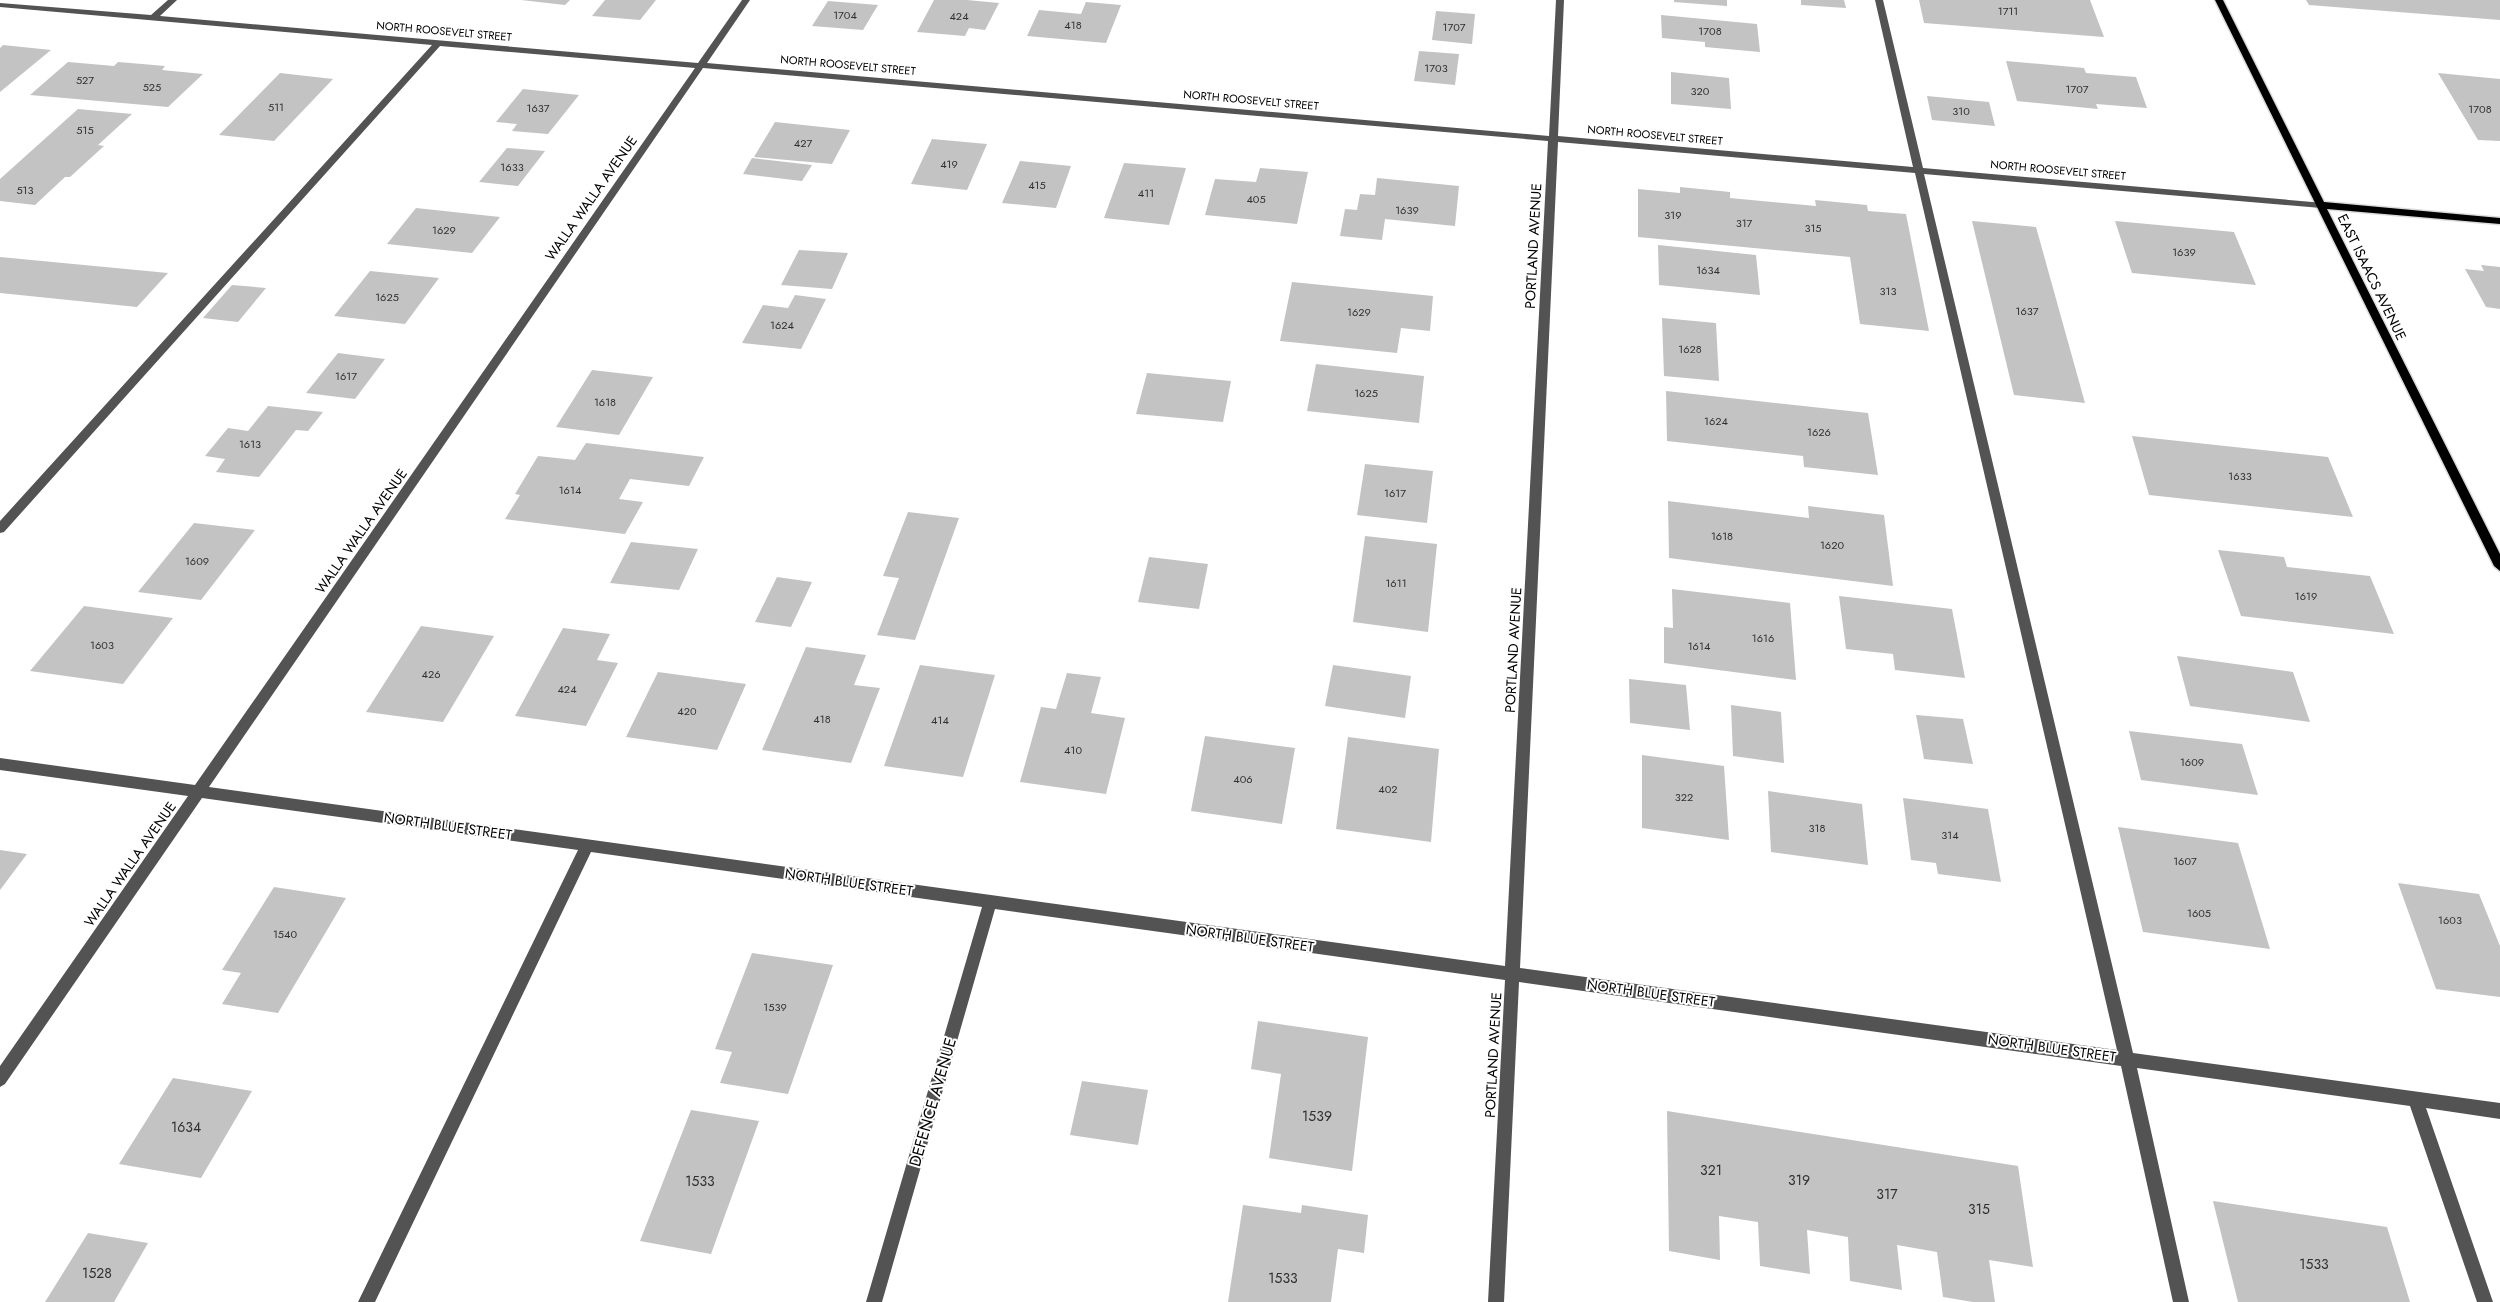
<svg xmlns="http://www.w3.org/2000/svg" width="2500" height="1302" font-family="Jost,sans-serif">
<rect width="100%" height="100%" fill="#fff"/>
<path fill="#c3c3c3" d="M 521,0 L 570,0 L 565,5 Z
M 605,0 L 656,0 L 640,20 L 592,16 Z
M 934,0 L 967,0 L 999,3 L 985,30 L 969,28 L 965,36 L 917,32 Z
M 1674,0 L 1727,0 L 1727,6 L 1674,2 Z
M 1801,0 L 1844,0 L 1846,8 L 1801,5 Z
M 1919,0 L 2090,0 L 2104,37 L 1924,23 Z
M 2306,0 L 2500,0 L 2500,20 L 2309,5 Z
M 828,1 L 878,5 L 863,30 L 812,26 Z
M 1086,2 L 1121,5 L 1106,43 L 1027,36 L 1039,10 L 1081,14 Z
M 1436,11 L 1475,14 L 1472,44 L 1432,40 Z
M 1661,15 L 1757,24 L 1760,52 L 1705,47 L 1705,42 L 1662,38 Z
M 3,45 L 51,50 L 0,92 L 0,48 Z
M 1419,51 L 1459,54 L 1455,85 L 1414,81 Z
M 2006,61 L 2084,68 L 2086,73 L 2136,77 L 2147,108 L 2096,104 L 2098,109 L 2017,101 Z
M 68,62 L 114,66 L 118,62 L 142,64 L 165,66 L 162,70 L 203,74 L 168,107 L 30,95 Z
M 1671,72 L 1729,78 L 1731,109 L 1671,104 Z
M 280,73 L 333,79 L 274,141 L 219,135 Z
M 2438,73 L 2500,79 L 2500,141 L 2478,140 Z
M 523,89 L 579,95 L 548,134 L 512,131 L 517,124 L 496,122 Z
M 1927,96 L 1989,102 L 1995,126 L 1932,120 Z
M 78,109 L 132,114 L 98,145 L 104,146 L 70,177 L 65,177 L 35,205 L 0,201 L 0,179 Z
M 775,122 L 850,130 L 832,164 L 754,157 Z
M 932,139 L 987,144 L 967,190 L 911,184 Z
M 507,148 L 545,151 L 518,186 L 479,182 Z
M 752,158 L 812,165 L 802,181 L 743,174 Z
M 1020,161 L 1071,166 L 1056,208 L 1002,203 Z
M 1124,163 L 1186,168 L 1169,225 L 1104,218 Z
M 1260,168 L 1308,172 L 1297,224 L 1205,215 L 1215,179 L 1256,182 Z
M 1377,178 L 1459,186 L 1455,226 L 1385,219 L 1382,240 L 1340,236 L 1345,209 L 1357,210 L 1360,194 L 1375,195 Z
M 1680,187 L 1730,192 L 1730,198 L 1816,206 L 1815,200 L 1867,205 L 1868,211 L 1906,214 L 1929,331 L 1860,324 L 1850,257 L 1638,237 L 1638,189 L 1680,193 Z
M 416,208 L 500,217 L 472,253 L 387,244 Z
M 1972,221 L 2036,227 L 2085,403 L 2014,395 Z
M 2115,221 L 2234,232 L 2256,285 L 2132,273 Z
M 1658,245 L 1756,255 L 1760,295 L 1659,285 Z
M 799,250 L 848,253 L 832,289 L 781,285 Z
M 0,257 L 168,273 L 137,307 L 0,293 Z
M 2481,265 L 2500,267 L 2500,309 L 2486,307 L 2465,269 L 2484,271 Z
M 370,271 L 439,278 L 405,324 L 334,316 Z
M 1292,282 L 1433,296 L 1430,331 L 1401,328 L 1397,353 L 1280,341 Z
M 232,285 L 266,288 L 238,322 L 203,318 Z
M 795,295 L 826,299 L 801,349 L 742,343 L 763,305 L 788,308 Z
M 1662,318 L 1716,323 L 1719,381 L 1664,376 Z
M 338,353 L 385,359 L 355,399 L 306,393 Z
M 1316,364 L 1424,376 L 1419,423 L 1307,411 Z
M 592,370 L 653,377 L 619,435 L 556,427 Z
M 1147,373 L 1231,381 L 1223,422 L 1136,414 Z
M 1666,391 L 1868,413 L 1878,475 L 1804,467 L 1803,456 L 1667,441 Z
M 268,406 L 323,412 L 308,431 L 296,430 L 259,477 L 216,472 L 225,459 L 205,456 L 228,428 L 248,431 Z
M 2132,436 L 2328,457 L 2353,517 L 2149,495 Z
M 586,443 L 704,457 L 689,486 L 630,479 L 619,499 L 643,502 L 625,534 L 505,519 L 520,495 L 515,494 L 538,456 L 575,460 Z
M 1365,464 L 1433,471 L 1427,523 L 1357,515 Z
M 1668,501 L 1809,518 L 1808,506 L 1884,515 L 1893,586 L 1669,558 Z
M 908,512 L 959,518 L 915,640 L 877,635 L 899,578 L 883,576 Z
M 194,523 L 255,530 L 201,600 L 138,592 Z
M 1365,536 L 1437,544 L 1428,632 L 1353,622 Z
M 631,542 L 698,549 L 679,590 L 610,583 Z
M 2218,550 L 2284,557 L 2287,567 L 2370,576 L 2394,634 L 2241,616 Z
M 1149,557 L 1208,564 L 1199,609 L 1138,602 Z
M 777,577 L 812,582 L 791,627 L 755,622 Z
M 1672,589 L 1790,603 L 1796,680 L 1664,663 L 1664,627 L 1673,628 Z
M 1839,596 L 1952,609 L 1965,678 L 1895,670 L 1893,654 L 1846,649 Z
M 84,606 L 173,618 L 123,684 L 30,671 Z
M 421,626 L 494,636 L 443,722 L 366,712 Z
M 563,628 L 610,634 L 597,660 L 618,663 L 586,726 L 515,716 Z
M 806,647 L 866,655 L 854,685 L 880,688 L 851,763 L 762,750 Z
M 2177,656 L 2293,672 L 2310,722 L 2190,706 Z
M 920,665 L 995,675 L 963,777 L 884,766 Z
M 1333,665 L 1411,676 L 1405,718 L 1325,706 Z
M 658,672 L 746,684 L 717,750 L 626,737 Z
M 1067,673 L 1101,677 L 1091,713 L 1125,718 L 1106,794 L 1020,782 L 1041,707 L 1056,709 Z
M 1629,679 L 1686,685 L 1690,730 L 1630,723 Z
M 1731,705 L 1781,712 L 1784,763 L 1733,756 Z
M 1916,715 L 1963,719 L 1973,764 L 1924,759 Z
M 2129,731 L 2242,744 L 2258,795 L 2141,780 Z
M 1205,736 L 1295,748 L 1282,824 L 1191,811 Z
M 1348,737 L 1439,749 L 1431,842 L 1336,829 Z
M 1642,755 L 1724,766 L 1729,840 L 1642,828 Z
M 1768,791 L 1862,804 L 1868,865 L 1771,852 Z
M 1903,798 L 1988,809 L 2001,882 L 1938,874 L 1936,863 L 1911,860 Z
M 2118,827 L 2238,843 L 2270,949 L 2143,932 Z
M 0,850 L 27,854 L 0,890 Z
M 2398,883 L 2479,894 L 2500,946 L 2500,997 L 2436,989 Z
M 274,887 L 346,898 L 278,1013 L 222,1004 L 241,973 L 222,970 Z
M 752,953 L 833,965 L 788,1094 L 720,1083 L 732,1052 L 715,1049 Z
M 1258,1021 L 1368,1037 L 1352,1171 L 1269,1158 L 1281,1074 L 1251,1069 Z
M 173,1078 L 252,1091 L 201,1178 L 119,1164 Z
M 1082,1081 L 1148,1090 L 1138,1145 L 1070,1135 Z
M 691,1110 L 759,1121 L 711,1254 L 640,1241 Z
M 1667,1111 L 2018,1166 L 2033,1267 L 1989,1260 L 1995,1302 L 1973,1302 L 1943,1297 L 1937,1252 L 1897,1245 L 1902,1290 L 1850,1281 L 1848,1237 L 1807,1230 L 1810,1274 L 1760,1266 L 1758,1222 L 1719,1216 L 1720,1260 L 1669,1251 Z
M 2213,1201 L 2387,1227 L 2410,1302 L 2238,1302 Z
M 1243,1205 L 1301,1213 L 1302,1205 L 1368,1215 L 1364,1253 L 1338,1249 L 1331,1302 L 1228,1302 Z
M 88,1233 L 148,1243 L 114,1302 L 45,1302 Z"/>
<g fill="none" stroke-linecap="round" stroke-linejoin="round">
<g stroke="#dbdbdb" stroke-width="3">
<path id="major" d="M 2215,0 L 2223,0 L 2324,202 L 2500,218 L 2500,224 L 2327,209 L 2500,554 L 2500,571 L 2494,566 Z"/>
</g>
<path fill="#535353" fill-rule="evenodd" d="M 168,0 L 177,0 L 160,16 L 698,63 L 742,0 L 750,0 L 707,63 L 1549,136 L 1556,0 L 1564,0 L 1558,136 L 1913,167 L 1875,0 L 1883,0 L 1923,168 L 2324,203 L 2324,207 L 2321,208 L 1924,174 L 2133,1053 L 2500,1103 L 2500,1119 L 2426,1108 L 2493,1302 L 2477,1302 L 2410,1106 L 2137,1068 L 2189,1302 L 2173,1302 L 2121,1066 L 1519,982 L 1504,1302 L 1488,1302 L 1505,980 L 995,909 L 882,1302 L 866,1302 L 982,907 L 591,852 L 375,1302 L 358,1302 L 578,850 L 202,798 L 5,1084 L 0,1087 L 0,1066 L 188,796 L 0,770 L 0,758 L 195,785 L 695,68 L 440,46 L 4,532 L 0,533 L 0,521 L 432,45 L 0,7 L 0,3 L 151,15 ZM 703,68 L 1548,141 L 1505,966 L 209,787 ZM 1558,142 L 1915,173 L 2117,1050 L 1520,968 Z"/>
<use href="#major" fill="#000" fill-rule="evenodd"/>
</g>
<g text-anchor="middle" stroke-width="4" stroke-linejoin="round" paint-order="stroke">
<g font-size="11" fill="#313131">
<text x="2008" y="15">1711</text>
<text x="845" y="19">1704</text>
<text x="959" y="20">424</text>
<text x="1073" y="29">418</text>
<text x="1454" y="31">1707</text>
<text x="1710" y="35">1708</text>
<text x="1436" y="72">1703</text>
<text x="85" y="84">527</text>
<text x="152" y="91">525</text>
<text x="2077" y="93">1707</text>
<text x="1700" y="95">320</text>
<text x="276" y="111">511</text>
<text x="538" y="112">1637</text>
<text x="2480" y="113">1708</text>
<text x="1961" y="115">310</text>
<text x="85" y="134">515</text>
<text x="803" y="147">427</text>
<text x="949" y="168">419</text>
<text x="512" y="171">1633</text>
<text x="1037" y="189">415</text>
<text x="25" y="194">513</text>
<text x="1146" y="197">411</text>
<text x="1256" y="203">405</text>
<text x="1407" y="214">1639</text>
<text x="1673" y="219">319</text>
<text x="1744" y="227">317</text>
<text x="1813" y="232">315</text>
<text x="444" y="234">1629</text>
<text x="2184" y="256">1639</text>
<text x="1708" y="274">1634</text>
<text x="1888" y="295">313</text>
<text x="387" y="301">1625</text>
<text x="2027" y="315">1637</text>
<text x="1359" y="316">1629</text>
<text x="782" y="329">1624</text>
<text x="1690" y="353">1628</text>
<text x="346" y="380">1617</text>
<text x="1366" y="397">1625</text>
<text x="605" y="406">1618</text>
<text x="1716" y="425">1624</text>
<text x="1819" y="436">1626</text>
<text x="250" y="448">1613</text>
<text x="2240" y="480">1633</text>
<text x="570" y="494">1614</text>
<text x="1395" y="497">1617</text>
<text x="1722" y="540">1618</text>
<text x="1832" y="549">1620</text>
<text x="197" y="565">1609</text>
<text x="1396" y="587">1611</text>
<text x="2306" y="600">1619</text>
<text x="1763" y="642">1616</text>
<text x="102" y="649">1603</text>
<text x="1699" y="650">1614</text>
<text x="431" y="678">426</text>
<text x="567" y="693">424</text>
<text x="687" y="715">420</text>
<text x="822" y="723">418</text>
<text x="940" y="724">414</text>
<text x="1073" y="754">410</text>
<text x="2192" y="766">1609</text>
<text x="1243" y="783">406</text>
<text x="1388" y="793">402</text>
<text x="1684" y="801">322</text>
<text x="1817" y="832">318</text>
<text x="1950" y="839">314</text>
<text x="2185" y="865">1607</text>
<text x="2199" y="917">1605</text>
<text x="2450" y="924">1603</text>
<text x="285" y="938">1540</text>
<text x="775" y="1011">1539</text>
</g>
<g font-size="11" fill="#000" stroke="#fff">
<text transform="translate(444 31) rotate(5)" y="4">NORTH ROOSEVELT STREET</text>
<text transform="translate(848 65) rotate(5)" y="4">NORTH ROOSEVELT STREET</text>
<text transform="translate(1251 100) rotate(5)" y="4">NORTH ROOSEVELT STREET</text>
<text transform="translate(1655 135) rotate(5)" y="4">NORTH ROOSEVELT STREET</text>
<text transform="translate(2058 170) rotate(5)" y="4">NORTH ROOSEVELT STREET</text>
</g>
<g font-size="14" fill="#000" stroke="#fff">
<text transform="translate(591 198) rotate(-55)" y="5">WALLA WALLA AVENUE</text>
<text transform="translate(1533 246) rotate(-87)" y="5">PORTLAND AVENUE</text>
<text transform="translate(2372 277) rotate(64)" y="5">EAST ISAACS AVENUE</text>
<text transform="translate(361 531) rotate(-55)" y="5">WALLA WALLA AVENUE</text>
<text transform="translate(1513 650) rotate(-87)" y="5">PORTLAND AVENUE</text>
<text transform="translate(448 826) rotate(8)" y="5">NORTH BLUE STREET</text>
<text transform="translate(130 864) rotate(-55)" y="5">WALLA WALLA AVENUE</text>
<text transform="translate(849 882) rotate(8)" y="5">NORTH BLUE STREET</text>
<text transform="translate(1250 938) rotate(8)" y="5">NORTH BLUE STREET</text>
<text transform="translate(1651 993) rotate(8)" y="5">NORTH BLUE STREET</text>
<text transform="translate(2052 1048) rotate(8)" y="5">NORTH BLUE STREET</text>
<text transform="translate(1493 1055) rotate(-87)" y="5">PORTLAND AVENUE</text>
</g>
<g font-size="14" fill="#313131">
<text x="1317" y="1121">1539</text>
<text x="186" y="1132">1634</text>
<text x="1711" y="1175">321</text>
<text x="1799" y="1185">319</text>
<text x="700" y="1186">1533</text>
<text x="1887" y="1199">317</text>
<text x="1979" y="1214">315</text>
<text x="2314" y="1269">1533</text>
<text x="97" y="1278">1528</text>
<text x="1283" y="1283">1533</text>
</g>
<g font-size="16" fill="#000" stroke="#fff">
<text transform="translate(932 1102) rotate(-74)" y="6">DEFENCE AVENUE</text>
</g>
</g>
</svg>
